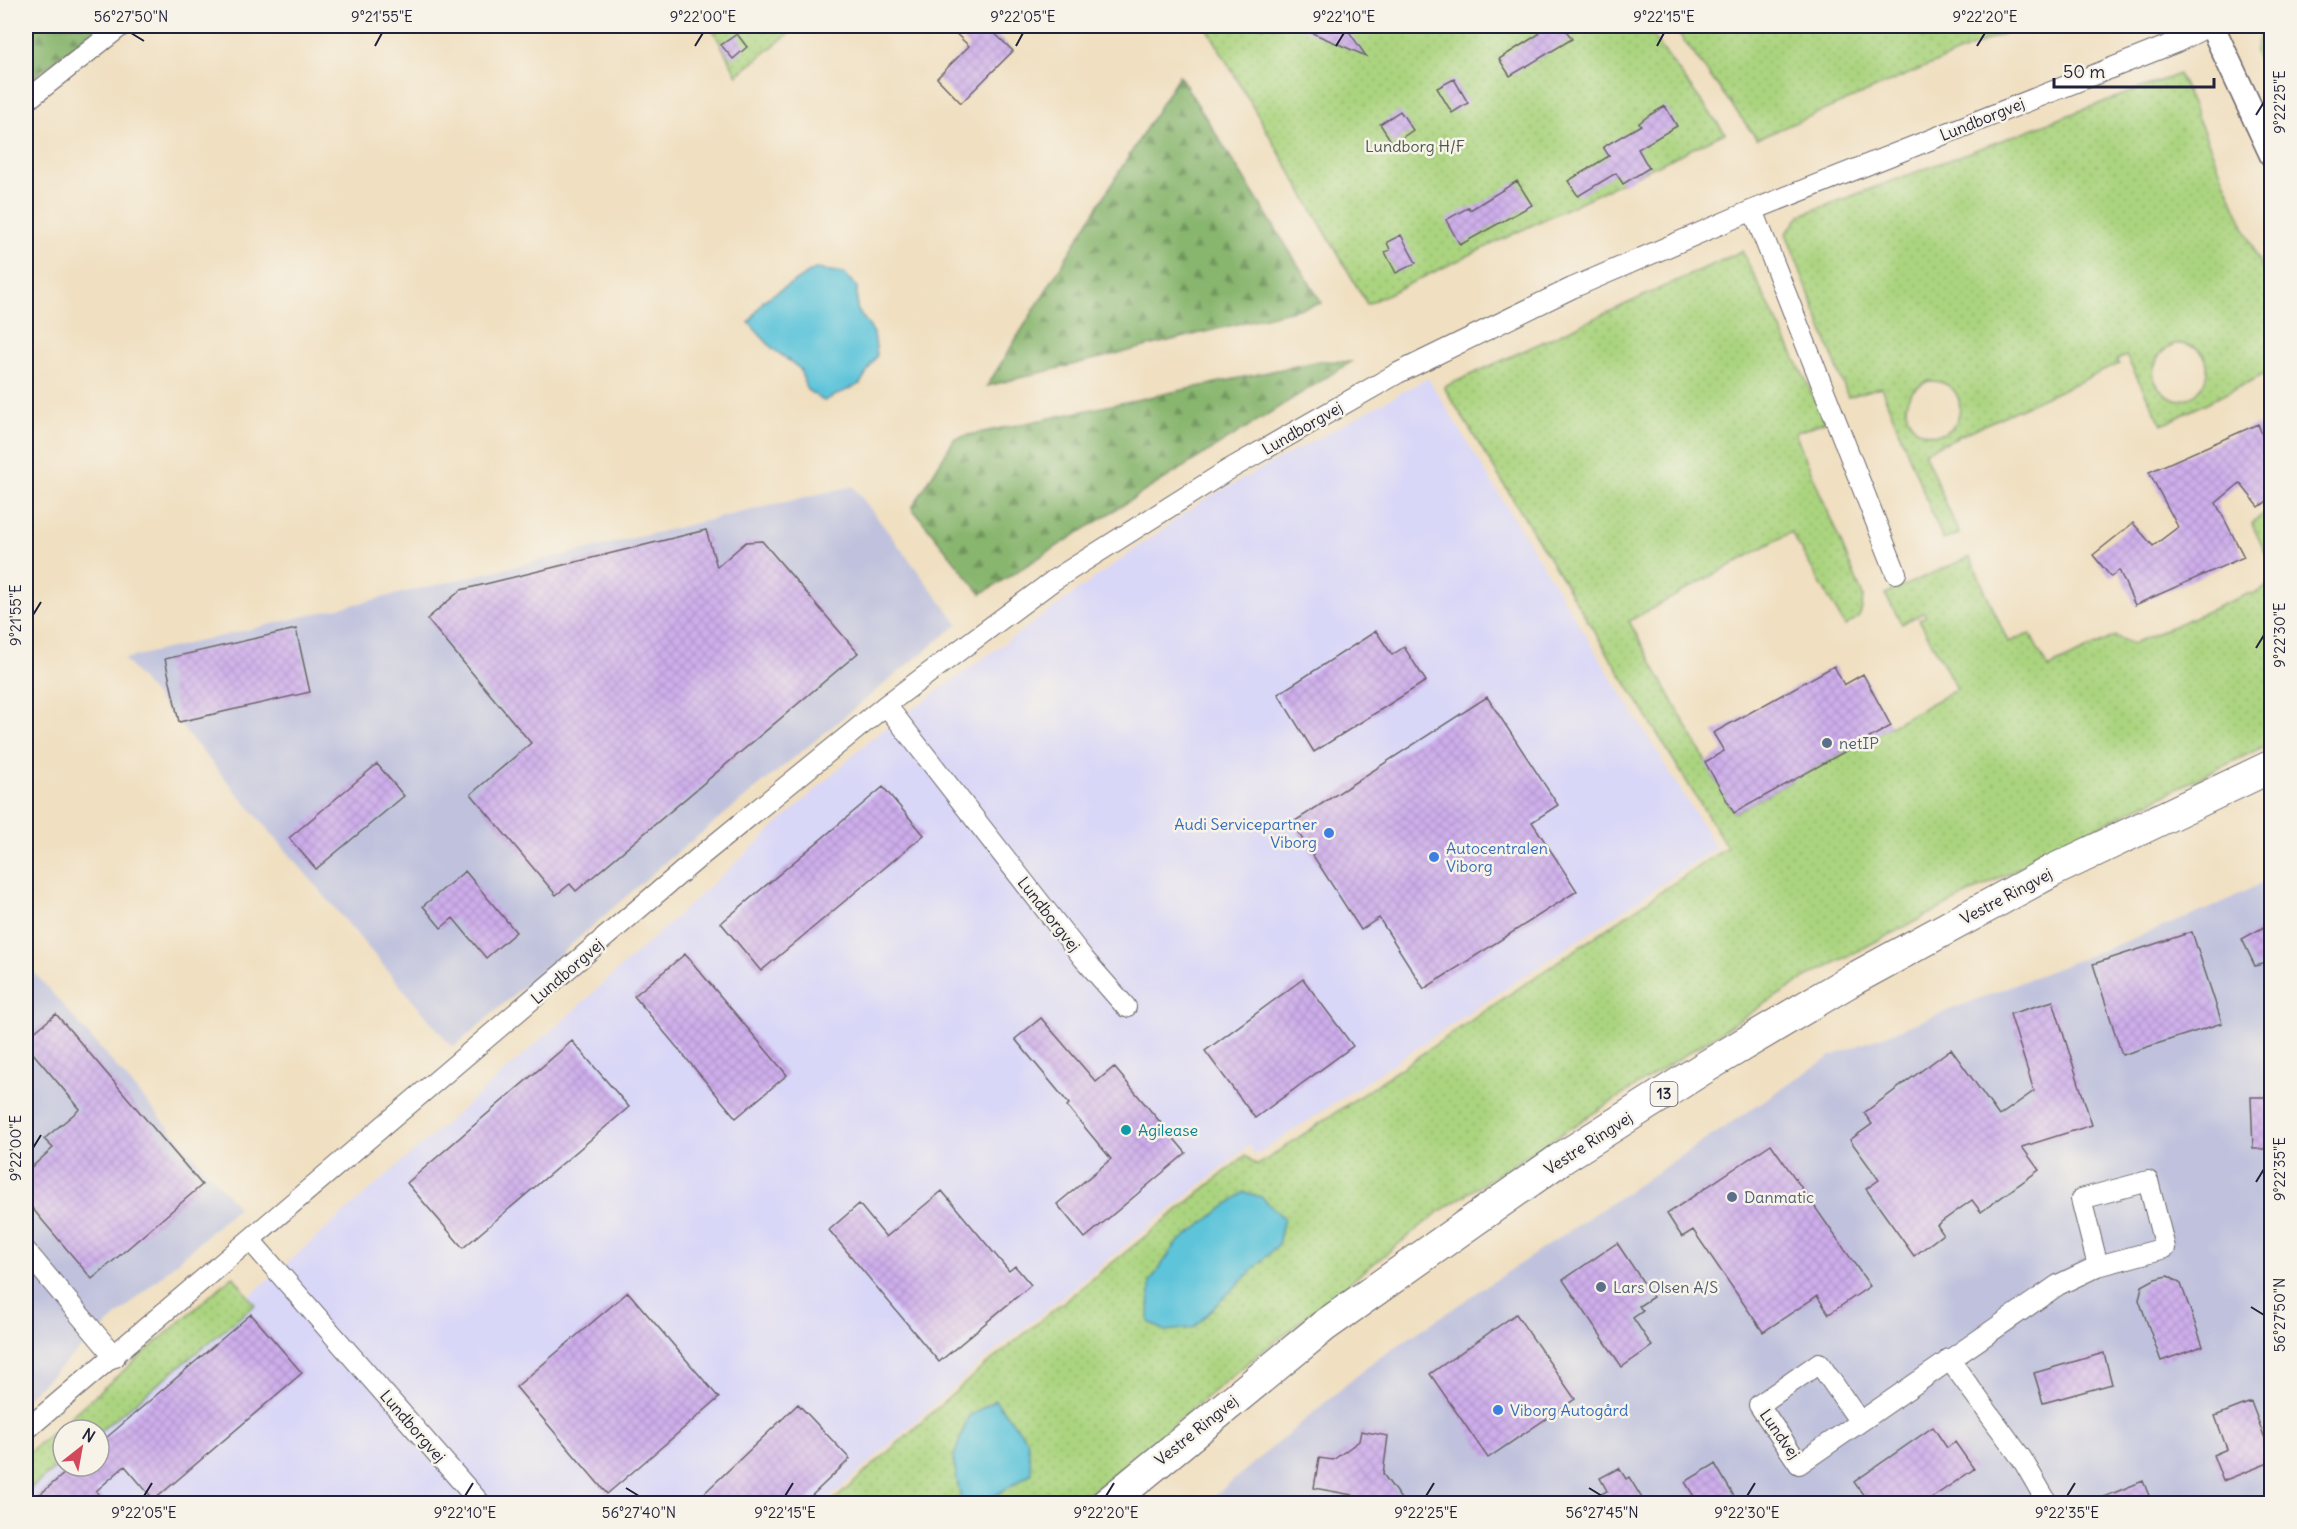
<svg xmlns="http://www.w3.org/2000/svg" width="2297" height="1529" font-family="Delius,sans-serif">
<defs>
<pattern id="grass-dots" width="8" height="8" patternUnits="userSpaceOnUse" patternTransform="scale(1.5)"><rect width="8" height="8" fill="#abd47f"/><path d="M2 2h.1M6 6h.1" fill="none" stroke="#93b66f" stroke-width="1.8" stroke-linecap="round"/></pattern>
<pattern id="forest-firs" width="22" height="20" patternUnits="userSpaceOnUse" patternTransform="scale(1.5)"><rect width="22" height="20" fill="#88b66e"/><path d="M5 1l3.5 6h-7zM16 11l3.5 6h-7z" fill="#6f945c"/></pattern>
<pattern id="building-cross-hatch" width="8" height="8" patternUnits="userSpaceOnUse" patternTransform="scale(1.5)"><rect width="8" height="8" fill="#ceaeeb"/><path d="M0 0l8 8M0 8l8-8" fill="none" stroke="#b195ca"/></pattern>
</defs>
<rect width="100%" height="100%" fill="#f7f3e8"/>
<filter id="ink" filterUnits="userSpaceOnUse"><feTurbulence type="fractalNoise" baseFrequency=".0167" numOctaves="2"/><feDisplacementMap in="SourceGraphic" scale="12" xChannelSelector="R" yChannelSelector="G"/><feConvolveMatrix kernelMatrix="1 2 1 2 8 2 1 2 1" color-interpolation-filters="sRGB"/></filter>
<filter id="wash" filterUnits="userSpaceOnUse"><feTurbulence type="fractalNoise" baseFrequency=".008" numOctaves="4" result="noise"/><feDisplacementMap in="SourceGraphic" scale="24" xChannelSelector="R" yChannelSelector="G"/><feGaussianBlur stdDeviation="1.35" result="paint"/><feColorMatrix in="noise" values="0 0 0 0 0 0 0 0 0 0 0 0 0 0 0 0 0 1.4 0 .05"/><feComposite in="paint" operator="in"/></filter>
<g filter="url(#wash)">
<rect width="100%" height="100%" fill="#f0dfc0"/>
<path fill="#d9d7f7" d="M 1428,378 L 1716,848 L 1255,1156 L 1250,1145 L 982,1362 L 824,1503 L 26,1504 L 26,1493 L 63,1460 L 63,1466 L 99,1466 L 99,1430 L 97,1430 L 562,1021 L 871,739 L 1202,501 Z"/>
<path fill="#c0c2dd" d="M 853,486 L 958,624 L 661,866 L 453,1048 L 124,659 Z
M 2271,879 L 2271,1503 L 1205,1504 L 1373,1362 L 1829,1057 L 2206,910 Z
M 26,963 L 238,1207 L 26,1398 Z"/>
<path fill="url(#grass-dots)" stroke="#667b5d" stroke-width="1.5" fill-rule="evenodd" d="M 711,26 L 798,26 L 737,75 Z
M 1206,26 L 1645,26 L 1725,133 L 1367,304 Z
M 1673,26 L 2021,26 L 1757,139 Z
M 2265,26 L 2271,26 L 2271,89 L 2255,53 L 2261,29 Z
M 2179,74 L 2271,290 L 2271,371 L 2162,425 L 2126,356 L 2117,360 L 2119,364 L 1924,452 L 1959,534 L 1943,540 L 1881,387 L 1848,397 L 1786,233 L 1801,215 ZM 2174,344 C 2235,340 2200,425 2163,392 C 2145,375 2155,353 2174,344 ZM 1929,381 C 1975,380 1965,442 1928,434 C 1920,432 1913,428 1910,421 C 1900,403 1911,387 1929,381 Z
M 1742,251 L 1826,421 L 1795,433 L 1863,596 C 1862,614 1862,617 1845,626 L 1791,532 L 1629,621 L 1734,813 L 1957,689 L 1919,619 L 1926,616 L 1924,612 L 1902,624 L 1885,594 L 1970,557 L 2008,642 L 2030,634 L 2048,668 L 2115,636 L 2132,644 L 2247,594 C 2259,593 2265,590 2271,580 L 2271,743 L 2106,823 L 1807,977 L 1440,1211 L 1243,1367 L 1078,1503 L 983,1503 L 1032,1473 L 961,1500 L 967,1503 L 830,1504 L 983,1367 L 1245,1156 L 1258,1165 L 1727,847 L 1444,387 Z
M 2268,509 L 2271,513 L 2271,565 L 2252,524 Z
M 233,1276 L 255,1305 L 99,1432 L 99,1430 L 63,1430 L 63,1462 L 26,1492 L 26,1455 Z"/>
<path fill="url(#forest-firs)" stroke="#556c54" stroke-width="1.5" d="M 26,26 L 99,26 L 26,83 Z
M 1179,75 L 1322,303 L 987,386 Z
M 1320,361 L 1351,362 L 981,594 L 912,508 L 955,438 Z"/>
<path fill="#5dc4da" stroke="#40738a" stroke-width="1.5" d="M 815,269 L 844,273 L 857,287 L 857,309 L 874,333 L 877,355 L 860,384 L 824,401 L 807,390 L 800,369 L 772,348 L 749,323 L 764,300 Z
M 1244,1192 L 1261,1197 L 1284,1218 L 1278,1245 L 1193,1328 L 1165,1331 L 1149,1322 L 1150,1282 L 1176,1244 Z
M 995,1400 L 1027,1440 L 1032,1473 L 983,1503 L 967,1503 L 961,1500 L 953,1459 L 968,1417 Z"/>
<g id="blocks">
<path fill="url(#building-cross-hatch)" d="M 948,26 L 987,26 L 1013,51 L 961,103 L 937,78 L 969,46 Z
M 1296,26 L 1338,26 L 1348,30 L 1366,56 Z
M 1548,26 L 1563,26 L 1572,39 L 1510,76 L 1499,59 L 1539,34 L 1538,32 Z
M 737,34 L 747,47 L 733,59 L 721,45 Z
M 1454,79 L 1468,103 L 1452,113 L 1437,88 Z
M 1665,106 L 1677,126 L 1638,149 L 1649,168 L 1623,184 L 1616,173 L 1578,196 L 1568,181 L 1609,156 L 1603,147 L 1641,125 L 1639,123 L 1648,116 Z
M 1400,111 L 1413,130 L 1393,144 L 1380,124 Z
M 1517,181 L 1532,205 L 1460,245 L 1446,220 L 1469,207 L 1470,210 Z
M 1401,235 L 1416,263 L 1396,273 L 1385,252 L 1390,250 L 1387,242 Z
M 2258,424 L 2271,458 L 2271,498 L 2259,507 L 2240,483 L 2216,503 L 2244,557 L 2135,605 L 2119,570 L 2111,577 L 2093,555 L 2133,523 L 2153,546 L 2178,527 L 2149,472 Z
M 706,530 L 717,567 L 746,542 L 762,541 L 858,653 L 576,891 L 570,884 L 556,895 L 471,794 L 531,743 L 427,619 L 461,590 Z
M 296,629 L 310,692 L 179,722 L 165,659 Z
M 1376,631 L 1392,655 L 1404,647 L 1426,681 L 1314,752 L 1278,694 Z
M 1834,666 L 1844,685 L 1863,674 L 1891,726 L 1734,813 L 1705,762 L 1724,751 L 1713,733 Z
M 1487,697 L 1558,805 L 1532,822 L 1577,891 L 1424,989 L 1379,918 L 1361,930 L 1292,823 Z
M 377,764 L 404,796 L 316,869 L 289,838 Z
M 883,787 L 924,835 L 761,971 L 721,923 Z
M 465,871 L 516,932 L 486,958 L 453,918 L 441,928 L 423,906 Z
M 2271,923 L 2271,962 L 2255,966 L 2242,939 Z
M 2192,932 L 2222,1023 L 2122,1055 L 2093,964 Z
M 685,954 L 787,1075 L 736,1118 L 634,996 Z
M 1303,979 L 1353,1046 L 1255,1118 L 1205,1051 Z
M 2053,1001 L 2092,1125 L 2022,1147 L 2039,1170 L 1981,1212 L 1972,1200 L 1937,1225 L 1943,1234 L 1914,1256 L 1866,1189 L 1879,1180 L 1850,1140 L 1872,1124 L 1864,1113 L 1951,1049 L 1999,1116 L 2034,1091 L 2010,1014 Z
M 56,1014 L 202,1185 L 92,1279 L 26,1201 L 26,1172 L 53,1148 L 44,1139 L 80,1109 L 26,1045 L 26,1039 Z
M 1041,1018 L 1096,1082 L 1114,1067 L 1186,1153 L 1085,1238 L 1057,1204 L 1111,1159 L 1067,1106 L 1069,1104 L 1015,1039 Z
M 572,1041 L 629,1107 L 463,1248 L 407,1183 Z
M 2251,1097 L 2271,1097 L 2271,1149 L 2253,1149 Z
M 1771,1144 L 1870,1286 L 1829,1314 L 1817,1296 L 1763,1332 L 1693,1230 L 1682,1237 L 1667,1214 Z
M 942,1191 L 1009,1271 L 1015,1266 L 1031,1285 L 939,1362 L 829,1230 L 859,1204 L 886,1237 Z
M 1617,1243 L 1653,1297 L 1639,1306 L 1643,1311 L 1633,1318 L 1652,1346 L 1622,1367 L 1563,1280 Z
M 2168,1276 L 2181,1284 L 2203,1346 L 2161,1361 L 2139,1300 L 2142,1286 L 2155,1279 Z
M 628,1292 L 719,1398 L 607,1494 L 516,1387 Z
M 251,1314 L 302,1373 L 154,1500 L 125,1466 L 96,1491 L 106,1503 L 30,1503 L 73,1466 L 99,1466 L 99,1444 Z
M 1516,1314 L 1575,1399 L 1488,1458 L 1430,1374 Z
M 2104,1353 L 2112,1384 L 2043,1403 L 2034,1373 Z
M 2251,1402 L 2266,1441 L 2271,1439 L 2271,1462 L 2223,1481 L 2213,1455 L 2227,1449 L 2215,1416 Z
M 798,1404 L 850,1459 L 804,1503 L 694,1503 Z
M 1933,1427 L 1947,1448 L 1955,1442 L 1974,1469 L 1924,1503 L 1869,1503 L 1854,1482 Z
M 1361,1431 L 1388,1436 L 1383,1474 L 1404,1503 L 1341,1503 L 1352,1495 L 1314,1488 L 1319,1458 L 1333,1460 L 1359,1441 Z
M 1715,1464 L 1738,1503 L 1698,1503 L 1685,1482 Z
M 1619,1468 L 1626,1479 L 1629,1477 L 1645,1503 L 1585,1503 L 1607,1491 L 1600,1478 Z
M 2143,1481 L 2152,1503 L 2089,1503 Z"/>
</g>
</g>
<g filter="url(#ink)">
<use href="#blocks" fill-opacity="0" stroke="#6a646a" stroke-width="1.5"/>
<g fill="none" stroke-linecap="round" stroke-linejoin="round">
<g stroke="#6a646a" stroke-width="22">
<path id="minor" d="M 26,101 L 121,26
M 1753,210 L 1896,573
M 886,705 L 1084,959 L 1126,1007
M 250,1240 L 481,1504
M 26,1251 L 115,1357
M 1949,1359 L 2022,1459 L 2048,1504
M 1860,1422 L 1799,1464 L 1759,1405 L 1819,1363 L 1860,1422 L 2058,1285 L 2098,1266 L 2165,1248 L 2148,1181 L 2081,1199 L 2098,1266
M 26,1430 L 697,859 L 886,705 L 1054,580 L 1228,470 L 1398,373 L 1572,288 L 1753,210 L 2177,42 L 2209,26"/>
</g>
<g stroke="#6a646a" stroke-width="27">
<path id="tertiary" d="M 2212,26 L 2272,155"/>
</g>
<g stroke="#6a646a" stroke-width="34">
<path id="primary" d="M 1107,1504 L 1324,1326 L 1559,1160 L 1707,1066 L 1848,982 L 2052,871 L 2272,766"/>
</g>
<use href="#minor" stroke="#fff" stroke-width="20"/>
<use href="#tertiary" stroke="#fff" stroke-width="24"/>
<use href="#primary" stroke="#fff" stroke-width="32"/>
</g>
</g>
<path fill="none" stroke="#22223b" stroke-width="2" d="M 131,33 L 144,41M 375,46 L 382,33M 695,46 L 703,33M 1016,46 L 1023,33M 1336,46 L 1344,33M 1657,46 L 1664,33M 1977,46 L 1985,33M 2256,115 L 2264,102M 33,615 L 41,602M 2256,648 L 2264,635M 33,1148 L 41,1135M 2256,1182 L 2264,1169M 2251,1307 L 2264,1315M 626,1488 L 639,1496M 1589,1488 L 1602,1496M 144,1496 L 152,1483M 465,1496 L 473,1483M 785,1496 L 793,1483M 1106,1496 L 1114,1483M 1426,1496 L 1434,1483M 1747,1496 L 1755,1483M 2067,1496 L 2075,1483"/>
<g fill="#5c6f8a" stroke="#f7f3e8" stroke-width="2">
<circle cx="1827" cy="743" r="6"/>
<circle cx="1732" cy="1197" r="6"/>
<circle cx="1601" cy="1287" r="6"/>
</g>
<g fill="#3f7fe0" stroke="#f7f3e8" stroke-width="2">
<circle cx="1329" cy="833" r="6"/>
<circle cx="1434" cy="857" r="6"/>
<circle cx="1498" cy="1410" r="6"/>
</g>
<circle fill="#0f9aa8" stroke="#f7f3e8" stroke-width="2" cx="1126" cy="1130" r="6"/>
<g text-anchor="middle" stroke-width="5" stroke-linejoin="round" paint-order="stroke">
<rect fill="#f7f3e8" stroke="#62616f" stroke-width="1.5" x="1650.5" y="1082" width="27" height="24" rx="4.5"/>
<g font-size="15" font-weight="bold" fill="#22223b">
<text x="1664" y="1099">13</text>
</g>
<g font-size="16" fill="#22223b" stroke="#f7f3e8">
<text transform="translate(1982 119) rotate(-22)" y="6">Lundborgvej</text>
<text transform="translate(1302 428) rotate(-30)" y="6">Lundborgvej</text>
<text transform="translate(2006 896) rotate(-28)" y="6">Vestre Ringvej</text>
<text transform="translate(1049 914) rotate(52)" y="6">Lundborgvej</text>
<text transform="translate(567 971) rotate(-41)" y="6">Lundborgvej</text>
<text transform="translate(1588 1143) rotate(-33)" y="6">Vestre Ringvej</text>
<text transform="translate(413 1426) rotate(49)" y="6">Lundborgvej</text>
<text transform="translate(1196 1430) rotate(-39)" y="6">Vestre Ringvej</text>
<text transform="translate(1780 1434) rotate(55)" y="6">Lundvej</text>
</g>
<g font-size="16" fill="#4b574f" stroke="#f7f3e8">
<text x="1415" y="152">Lundborg H/F</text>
</g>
<g font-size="16" fill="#4e5e75" stroke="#f7f3e8" text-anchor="start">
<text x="1839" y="749">netIP</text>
<text x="1744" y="1203">Danmatic</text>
<text x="1613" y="1293">Lars Olsen A/S</text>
</g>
<g font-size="16" fill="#366cbe" stroke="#f7f3e8" text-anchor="start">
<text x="1317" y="830" text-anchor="end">Audi Servicepartner<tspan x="1317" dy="18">Viborg</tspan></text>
<text x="1446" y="854">Autocentralen<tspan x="1446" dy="18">Viborg</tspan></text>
<text x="1510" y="1416">Viborg Autogård</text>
</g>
<g font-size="16" fill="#0d838f" stroke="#f7f3e8" text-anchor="start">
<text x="1138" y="1136">Agilease</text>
</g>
</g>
<rect width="2297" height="1529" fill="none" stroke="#f7f3e8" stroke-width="66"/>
<g transform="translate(81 1448) rotate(31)"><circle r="28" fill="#f7f3e8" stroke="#a29fa3" stroke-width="1.5"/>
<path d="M0-4.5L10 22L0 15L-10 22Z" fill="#d1495b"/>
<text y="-9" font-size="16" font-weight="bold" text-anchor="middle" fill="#22223b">N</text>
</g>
<path d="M2054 78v9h160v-9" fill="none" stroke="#22223b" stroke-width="3"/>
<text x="2063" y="78" font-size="18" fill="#22223b" stroke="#f7f3e8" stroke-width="4.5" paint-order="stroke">50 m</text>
<rect x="33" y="33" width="2231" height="1463" fill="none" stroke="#22223b" stroke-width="2"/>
<g font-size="15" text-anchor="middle" fill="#22223b">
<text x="131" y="22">56°27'50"N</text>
<text x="382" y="22">9°21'55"E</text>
<text x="703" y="22">9°22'00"E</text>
<text x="1023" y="22">9°22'05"E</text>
<text x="1344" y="22">9°22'10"E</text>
<text x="1664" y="22">9°22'15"E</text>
<text x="1985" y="22">9°22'20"E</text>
<text transform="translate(2280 102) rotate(-90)" y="5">9°22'25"E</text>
<text transform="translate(16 615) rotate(-90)" y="5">9°21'55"E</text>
<text transform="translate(2280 635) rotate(-90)" y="5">9°22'30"E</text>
<text transform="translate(16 1148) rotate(-90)" y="5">9°22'00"E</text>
<text transform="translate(2280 1169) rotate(-90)" y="5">9°22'35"E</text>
<text transform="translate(2280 1315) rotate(-90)" y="5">56°27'50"N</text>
<text x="144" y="1518">9°22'05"E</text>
<text x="465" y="1518">9°22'10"E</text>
<text x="639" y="1518">56°27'40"N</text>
<text x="785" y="1518">9°22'15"E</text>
<text x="1106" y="1518">9°22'20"E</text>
<text x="1426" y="1518">9°22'25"E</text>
<text x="1602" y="1518">56°27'45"N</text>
<text x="1747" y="1518">9°22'30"E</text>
<text x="2067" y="1518">9°22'35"E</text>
</g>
</svg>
